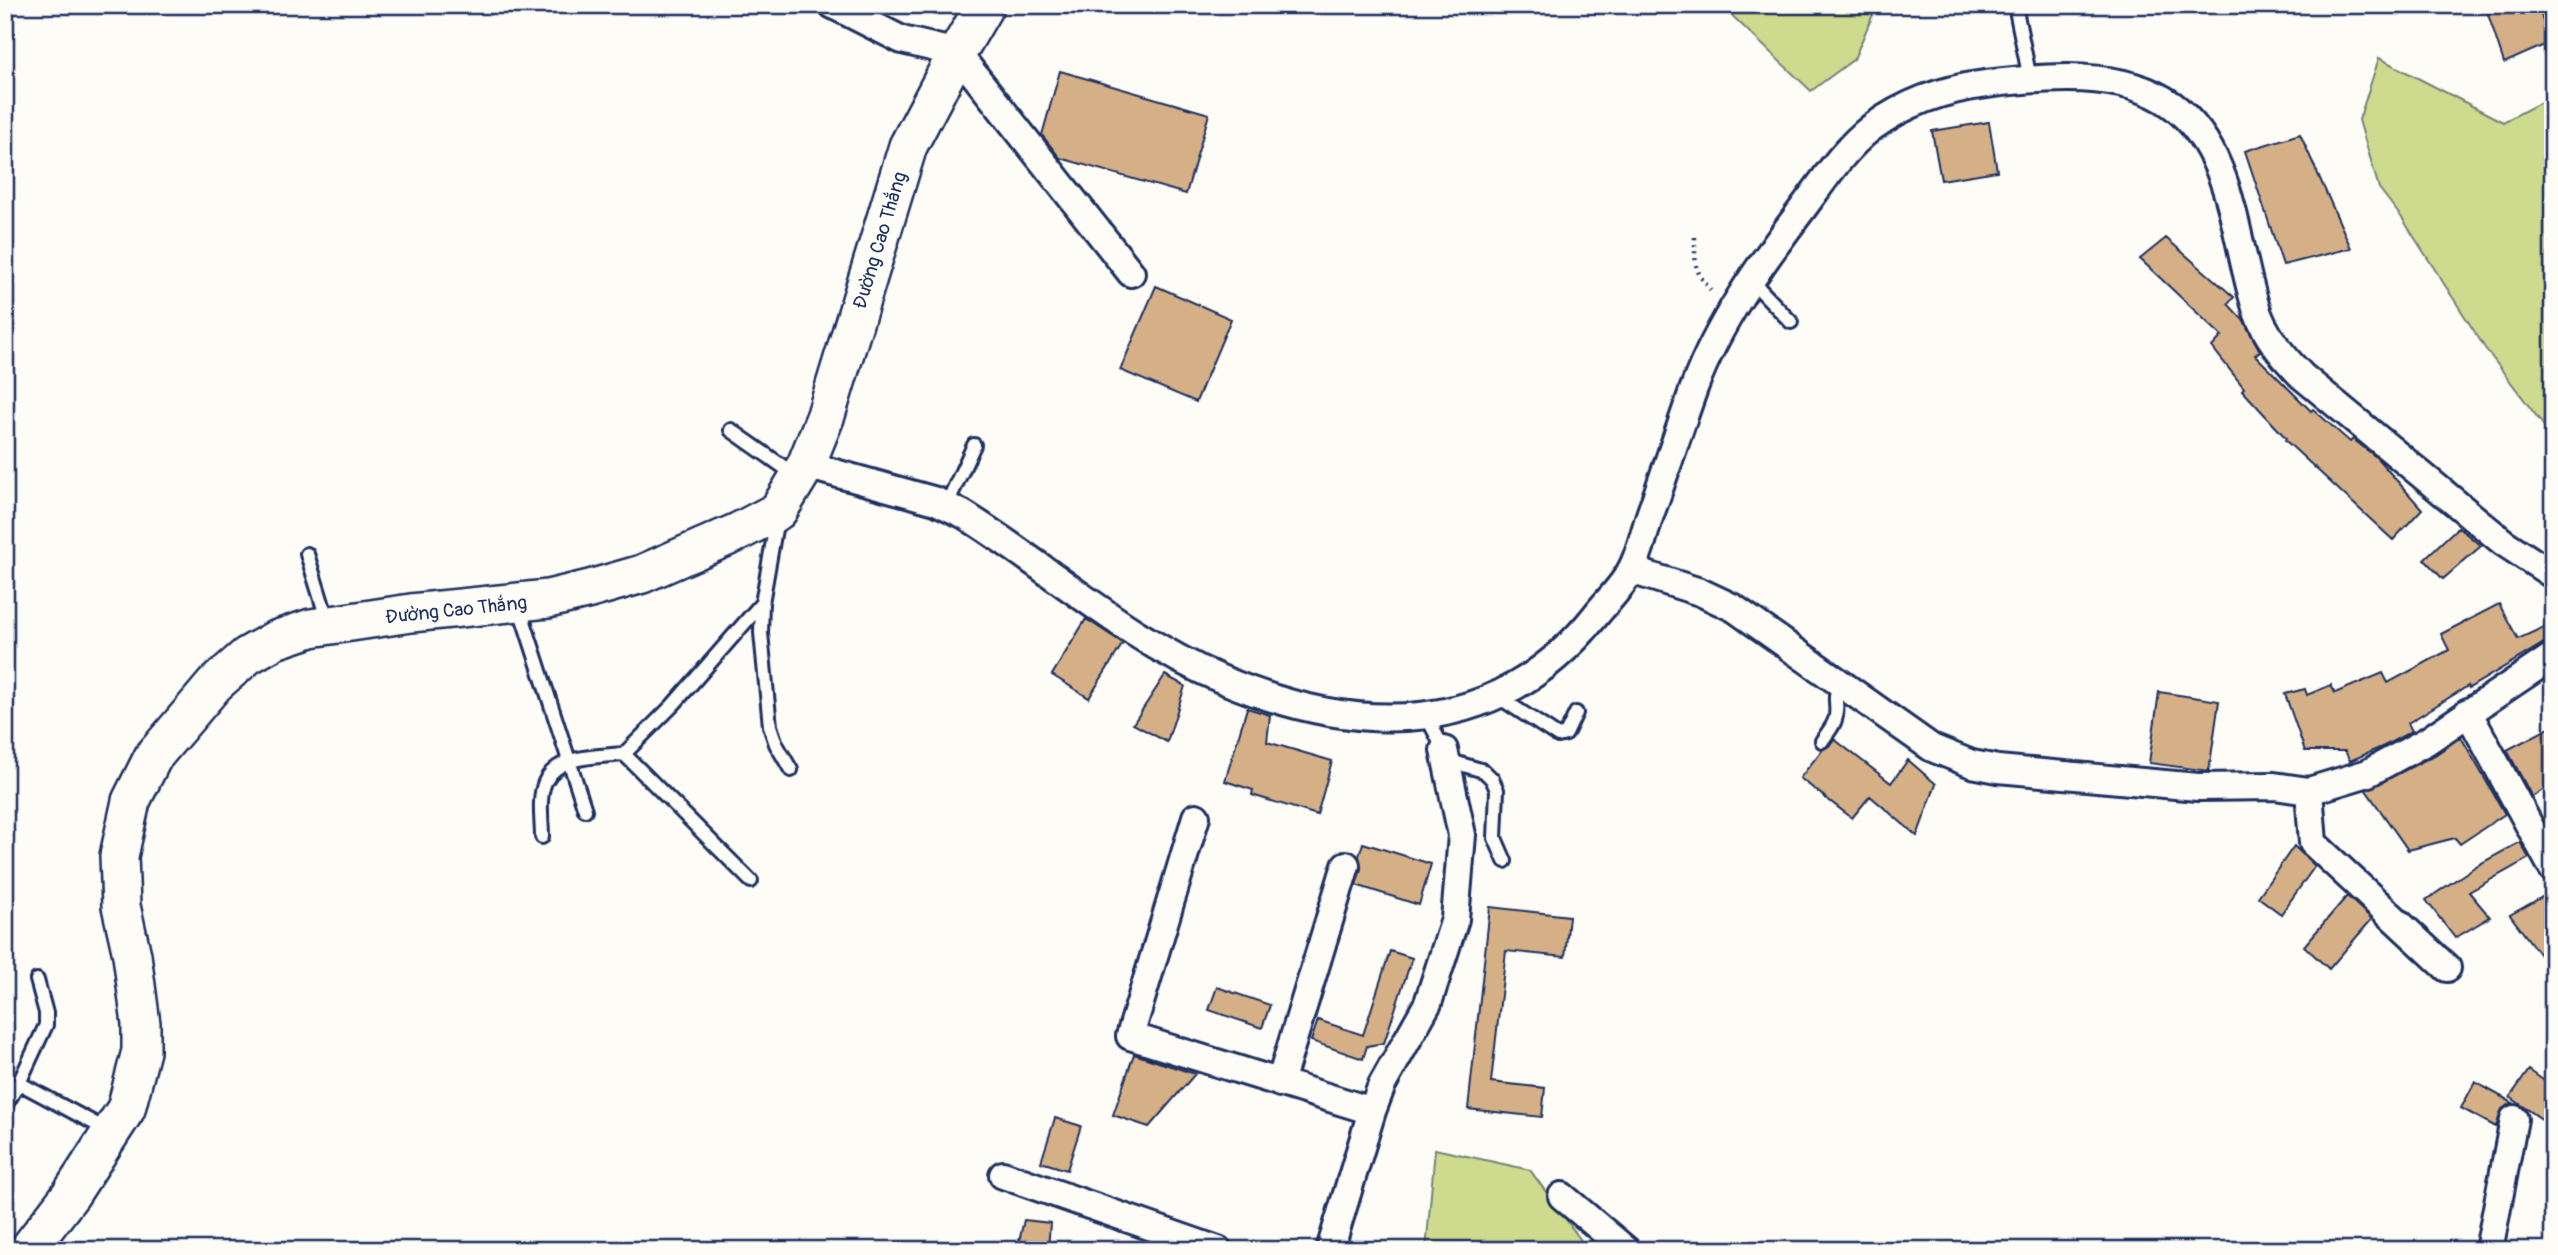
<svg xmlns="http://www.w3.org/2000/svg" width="2558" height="1255" font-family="Pangolin,sans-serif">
<rect width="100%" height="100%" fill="#fdfcf7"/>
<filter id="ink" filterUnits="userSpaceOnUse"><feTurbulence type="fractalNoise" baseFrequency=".0143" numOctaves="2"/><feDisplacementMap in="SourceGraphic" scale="14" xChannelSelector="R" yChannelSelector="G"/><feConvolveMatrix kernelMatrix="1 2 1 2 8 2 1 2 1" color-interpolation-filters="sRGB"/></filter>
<g filter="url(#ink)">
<path fill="#cedb8e" stroke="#748576" stroke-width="2" d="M 1721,5 L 1877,5 L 1854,59 L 1811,91 Z
M 2379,58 L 2503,122 L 2553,96 L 2553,438 L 2485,348 L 2402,218 L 2379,188 L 2359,120 Z
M 1435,1149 L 1530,1170 L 1588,1250 L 1426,1250 Z"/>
<path fill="#d5b087" stroke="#1b2f5e" stroke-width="2" d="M 2485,5 L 2513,5 L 2540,11 L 2549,43 L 2504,63 Z
M 1060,71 L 1209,114 L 1186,194 L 1060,158 L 1042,135 Z
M 1989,122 L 1997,171 L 1941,180 L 1932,131 Z
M 2300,134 L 2351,248 L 2283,265 L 2245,151 Z
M 2166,238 L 2234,297 L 2228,304 L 2244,321 L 2260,351 L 2255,355 L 2311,411 L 2313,409 L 2350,442 L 2353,439 L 2376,457 L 2422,509 L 2393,540 L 2285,440 L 2286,438 L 2242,390 L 2244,388 L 2212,347 L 2222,336 L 2140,259 Z
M 1156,286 L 1231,319 L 1196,402 L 1120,370 Z
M 2458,527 L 2481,546 L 2443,579 L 2424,559 Z
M 2499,604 L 2518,639 L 2553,623 L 2553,640 L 2544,643 L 2469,688 L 2468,686 L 2408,723 L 2412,731 L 2384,746 L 2350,761 L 2345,751 L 2305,751 L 2285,694 L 2305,689 L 2307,695 L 2331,685 L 2335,693 L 2383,673 L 2388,683 L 2449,650 L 2441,634 Z
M 1086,619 L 1123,643 L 1089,698 L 1052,675 Z
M 1165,675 L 1185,686 L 1167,742 L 1133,724 Z
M 2159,692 L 2219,701 L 2209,771 L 2149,763 Z
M 1247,708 L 1270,715 L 1267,742 L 1332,761 L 1317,815 L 1252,795 L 1253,790 L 1225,781 Z
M 2553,726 L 2553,783 L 2532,797 L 2507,750 Z
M 2461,737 L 2505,814 L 2460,844 L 2455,838 L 2408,850 L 2366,790 L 2435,755 Z
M 1834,739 L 1891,783 L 1908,760 L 1936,784 L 1917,836 L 1870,796 L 1852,818 L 1800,778 L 1822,750 L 1829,746 Z
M 2520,842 L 2529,858 L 2469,892 L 2490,917 L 2455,938 L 2426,900 L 2476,866 Z
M 1363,843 L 1431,864 L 1419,905 L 1356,885 L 1361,869 L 1359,856 Z
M 2294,846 L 2315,866 L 2281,914 L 2258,897 Z
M 2553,891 L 2553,948 L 2540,955 L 2510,915 Z
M 2347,896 L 2372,919 L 2329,969 L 2304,946 Z
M 1490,907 L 1569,916 L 1565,957 L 1506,951 L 1491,1082 L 1545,1088 L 1542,1117 L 1468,1109 Z
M 1390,951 L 1412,958 L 1384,1043 L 1367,1046 L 1363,1059 L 1311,1041 L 1318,1020 L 1363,1035 Z
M 1217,987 L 1270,1005 L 1262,1028 L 1209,1010 Z
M 1134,1054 L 1195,1074 L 1149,1127 L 1113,1115 Z
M 2529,1070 L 2553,1087 L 2553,1127 L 2510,1097 Z
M 2475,1082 L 2513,1103 L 2502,1109 L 2496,1127 L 2461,1108 Z
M 1055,1118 L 1081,1126 L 1067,1170 L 1041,1162 Z
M 1024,1220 L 1050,1223 L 1048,1250 L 1017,1250 Z"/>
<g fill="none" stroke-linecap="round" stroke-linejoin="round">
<g stroke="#1b2f5e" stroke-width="18">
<path id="lane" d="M 2015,5 L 2030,79
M 1750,279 L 1791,322
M 731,430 L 795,475
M 946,506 L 974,445
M 777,518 L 762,603 L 761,633 L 770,726 L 776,744 L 791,770
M 307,554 L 328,622
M 519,606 L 585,810
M 1497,696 L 1558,736 L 1566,734 L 1576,713
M 1427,717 L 1444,750 L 1457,763 L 1484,771 L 1492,779 L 1497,790 L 1495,838 L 1505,861
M 1822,741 C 1827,733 1835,725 1836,716 C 1838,701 1832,697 1841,684
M 542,837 C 542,821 538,798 545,782 C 558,754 598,757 624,754
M 751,881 L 624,754 L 673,705 L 762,603
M 19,1083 L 46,1025 L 46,1013 L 37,980
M 5,1106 L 19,1083 L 107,1130"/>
</g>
<g stroke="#1b2f5e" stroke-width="32">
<path id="street" d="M 833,5 L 902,40 L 957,53 L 1131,273
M 806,465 L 936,501 L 963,514 C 1050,568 1126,639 1221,679 C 1358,737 1497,740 1596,615 C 1607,601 1623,586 1631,570 C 1640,554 1644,533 1650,515 C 1665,473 1679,430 1694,388 C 1719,321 1760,265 1803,208 C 1824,180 1843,150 1871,128 C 1905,103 1944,89 1986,84 C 2044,77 2123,69 2172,105 C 2236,153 2234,245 2258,314 C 2267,338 2284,358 2302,376 L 2503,542 L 2553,575
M 1631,570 L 1700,592 L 1734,608 L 1932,748 L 1972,764 L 1998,769 L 2198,787 L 2274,786 L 2309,791 L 2368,773 L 2427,741 L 2553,656
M 2468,712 L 2553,869
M 2309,791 L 2313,843 L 2447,968
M 1196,817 L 1130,1036 L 1372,1111
M 1280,1083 L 1346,865
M 1003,1175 L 1218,1250
M 1562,1196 L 1626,1250
M 1330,1250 L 1372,1111 L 1382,1085 L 1428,1003 L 1455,919 L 1462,835 L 1444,750
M 2489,1250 L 2514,1119"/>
</g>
<g stroke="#1b2f5e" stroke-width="42">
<path id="secondary" d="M 28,1250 L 71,1194 L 126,1109 L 141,1051 L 141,1024 L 132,955 L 121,906 L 119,856 L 131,801 L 153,757 L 215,684 L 247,656 L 275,640 L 311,628 L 411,613 L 548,599 L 590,589 L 642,574 L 738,532 L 778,511 L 806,465 L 826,415 L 908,146 L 957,53 L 985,5"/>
</g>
<path stroke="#1b2f5e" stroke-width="4.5" stroke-dasharray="2 5" stroke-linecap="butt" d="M 1695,237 C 1695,269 1694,270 1714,294"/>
<use href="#lane" stroke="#fdfcf7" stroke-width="12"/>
<use href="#street" stroke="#fdfcf7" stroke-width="26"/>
<use href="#secondary" stroke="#fdfcf7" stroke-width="37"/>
</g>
</g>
<g text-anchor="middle" stroke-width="6" stroke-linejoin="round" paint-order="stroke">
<g font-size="19" fill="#1b2f5e" stroke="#fdfcf7">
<text transform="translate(879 240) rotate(-73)" y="7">Đường Cao Thắng</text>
<text transform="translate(456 609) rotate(-6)" y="7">Đường Cao Thắng</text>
</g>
</g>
<rect width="2558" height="1255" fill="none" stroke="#fdfcf7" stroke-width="28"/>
<rect x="14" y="14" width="2530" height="1227" fill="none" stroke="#1b2f5e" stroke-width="2.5" filter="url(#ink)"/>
</svg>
